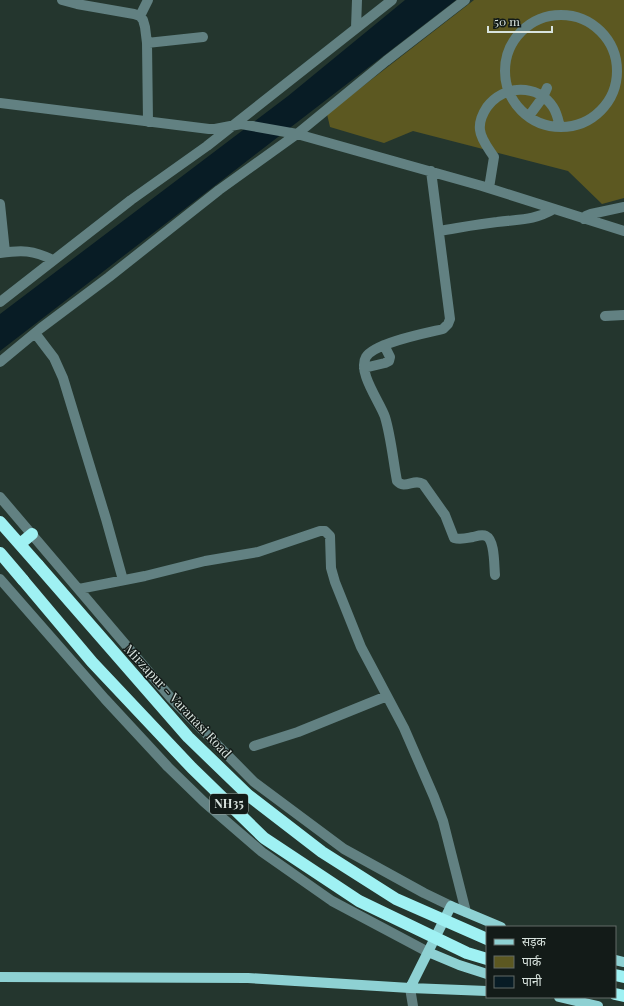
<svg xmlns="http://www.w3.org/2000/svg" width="624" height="1006" font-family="'Playfair Display','Noto Sans Devanagari',serif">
<rect width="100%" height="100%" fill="#24362e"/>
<path fill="#5c5821" d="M 474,0 L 624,0 L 624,198 L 602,204 L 568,171 L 413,131 L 384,143 L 330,127 L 327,114 Z"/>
<path fill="#081c25" d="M 405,0 L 456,0 L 0,351 L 0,314 L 288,96 Z"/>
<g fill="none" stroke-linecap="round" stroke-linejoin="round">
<path stroke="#628182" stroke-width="10" d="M 62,0 L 77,4 L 134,14 L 140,16 L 143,20 L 145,27 L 147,43 L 148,122
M505 71a56 56 0 1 1 112 0a56 56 0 1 1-112 0Z
M 140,16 L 148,0
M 356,28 L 357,0
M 147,43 L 203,37
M 0,103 L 209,129 L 215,129 L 241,124 L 297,134 L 482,186 L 624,231
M 529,116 L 543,97 L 547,88
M 431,171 L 450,319 L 448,324 L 443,329 C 426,333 374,343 366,357 C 357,372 380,402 385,417 C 391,437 393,460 397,481 C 405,490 414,478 423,484 L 445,515 L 454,538 C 461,540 467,538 473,537 C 477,536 482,534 486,536 C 495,540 494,566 495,575
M 489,188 L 494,157 C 489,149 481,140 480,130 C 479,122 483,113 487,107 C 503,85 537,83 553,107 C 557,113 558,119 560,127
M 0,204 L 5,252
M 584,219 L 586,216 L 591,214 L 624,207
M 439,231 C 458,228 478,224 497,222 C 520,219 533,221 554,209
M 0,253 C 22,250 33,250 53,260
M 0,302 L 131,200 L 207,146 L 392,0
M 605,316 L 624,315
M 35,333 L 54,358 L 63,378 L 106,519 L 123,580
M 0,362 L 41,328 L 109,277 L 219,190 L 297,134 L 386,61 L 465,0
M 364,368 L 385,363 L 389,361 L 390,357 L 384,345
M 0,497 L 171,698 L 254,782 L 344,849 L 424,893 L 451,906
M 0,579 L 105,699 L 168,767 L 204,802 L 262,852 L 332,901 L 428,952
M 79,589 L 145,576 L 205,561 L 258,552 L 320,531 L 325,531 L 330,536 L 331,568 L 335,582 L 361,647 L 404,728 L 434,797 L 443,821 L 466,912
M 254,746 L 298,732 L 387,696
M 410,988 L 413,1006"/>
<path stroke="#8ed1d3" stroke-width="10" d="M 428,952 L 459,965 L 487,974
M 615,960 L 624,962
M 0,977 L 248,978 L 410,988 L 487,991
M 410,988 L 451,906 L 501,927
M 559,997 L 598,1006"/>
<path stroke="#9ff1f3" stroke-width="12" d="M 0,522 L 38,565
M 20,544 L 32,534
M 0,553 L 23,580
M 615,975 L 624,977
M 615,994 L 624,996"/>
<path stroke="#9ff1f3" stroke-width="12" d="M 38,565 L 188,737 L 248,795 L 322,852 L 396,899 L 487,939
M 23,580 L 92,662 L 192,768 L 264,838 L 359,901 L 467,953 L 487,959"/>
</g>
<g text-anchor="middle" stroke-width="3" stroke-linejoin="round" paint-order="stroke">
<rect fill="#131b18" stroke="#9da7a3" stroke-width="1" x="210" y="794" width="38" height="20" rx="3"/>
<g font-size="12" font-weight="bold" fill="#d8e3de">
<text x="229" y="808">NH35</text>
</g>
<g font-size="13" fill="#d8e3de" stroke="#131b18">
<text transform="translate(178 701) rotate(47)" y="5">Mirzapur - Varanasi Road</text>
</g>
</g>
<rect x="486" y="926" width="130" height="72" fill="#131b18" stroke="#626b67"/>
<rect x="494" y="939" width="20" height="6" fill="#8ed1d3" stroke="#626b67"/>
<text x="522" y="946" font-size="12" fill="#d8e3de">सड़क</text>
<rect x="494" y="956" width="20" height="12" fill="#5c5821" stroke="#626b67"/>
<text x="522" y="966" font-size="12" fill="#d8e3de">पार्क</text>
<rect x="494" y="976" width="20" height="12" fill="#081c25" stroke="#626b67"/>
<text x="522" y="986" font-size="12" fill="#d8e3de">पानी</text>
<path d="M488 26v6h64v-6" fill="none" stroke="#d8e3de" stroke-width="2"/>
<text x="494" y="26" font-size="12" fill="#d8e3de" stroke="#131b18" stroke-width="3" paint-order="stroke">50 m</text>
</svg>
